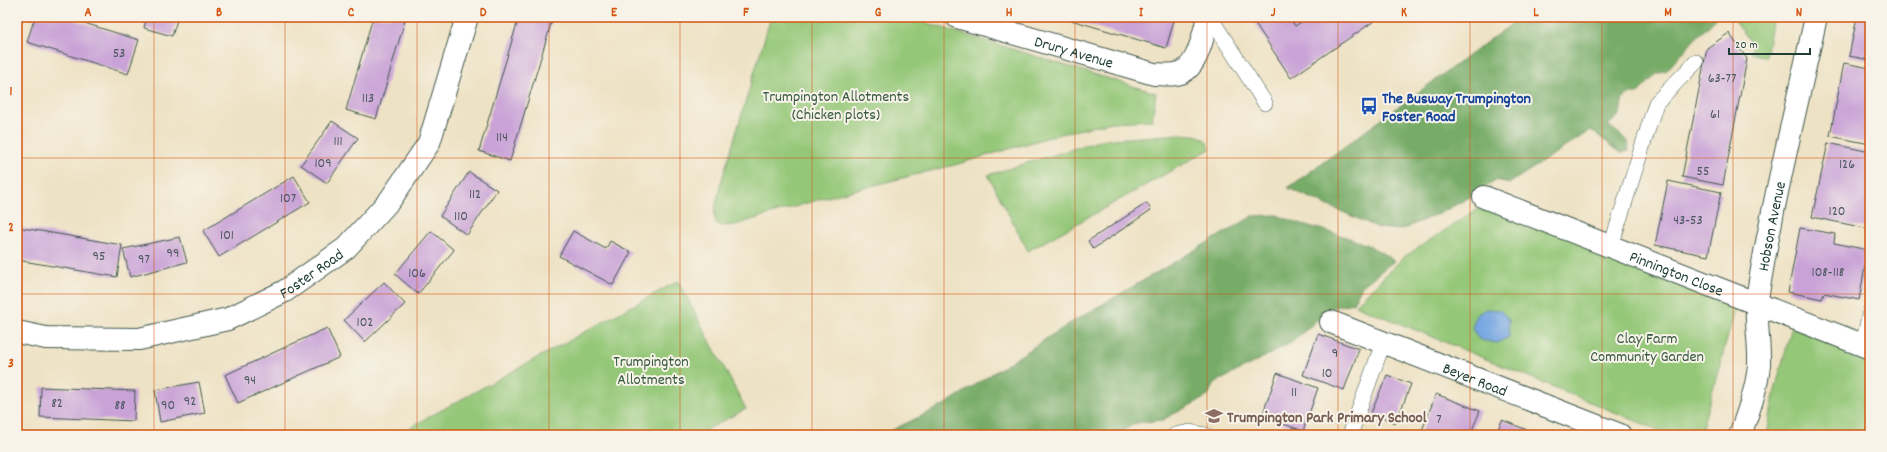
<svg xmlns="http://www.w3.org/2000/svg" width="1887" height="452" font-family="Dekko,sans-serif">
<rect width="100%" height="100%" fill="#f7f3e8"/>
<filter id="ink" filterUnits="userSpaceOnUse"><feTurbulence type="fractalNoise" baseFrequency=".025" numOctaves="2"/><feDisplacementMap in="SourceGraphic" scale="8" xChannelSelector="R" yChannelSelector="G"/><feConvolveMatrix kernelMatrix="1 2 1 2 8 2 1 2 1" color-interpolation-filters="sRGB"/></filter>
<filter id="wash" filterUnits="userSpaceOnUse"><feTurbulence type="fractalNoise" baseFrequency=".012" numOctaves="4" result="noise"/><feDisplacementMap in="SourceGraphic" scale="16" xChannelSelector="R" yChannelSelector="G"/><feGaussianBlur stdDeviation="0.9" result="paint"/><feColorMatrix in="noise" values="0 0 0 0 0 0 0 0 0 0 0 0 0 0 0 0 0 1.4 0 .05"/><feComposite in="paint" operator="in"/></filter>
<g filter="url(#wash)">
<rect width="100%" height="100%" fill="#eee2c4"/>
<path fill="#94c778" stroke="#5a8256" d="M 771,17 L 907,17 L 1156,93 L 1152,120 L 1112,122 L 1060,134 L 958,164 L 827,197 L 735,225 L 723,226 L 717,224 L 714,215 L 720,186 Z
M 1731,17 L 1773,17 L 1766,57 L 1751,53 L 1753,44 Z
M 1180,134 C 1194,135 1206,134 1210,149 L 1028,251 L 988,175 L 1102,140 Z
M 1487,203 L 1737,304 L 1700,435 L 1670,435 L 1355,305 L 1404,257 Z
M 678,281 L 746,409 L 696,435 L 396,435 Z
M 1792,326 L 1870,354 L 1870,435 L 1767,435 L 1774,394 Z"/>
<path fill="#77ac68" stroke="#4b744e" d="M 1521,17 L 1718,17 L 1695,39 L 1666,71 L 1657,74 L 1637,94 L 1628,94 L 1622,101 L 1620,115 L 1608,125 L 1628,141 L 1629,151 L 1621,153 L 1591,130 L 1510,183 L 1495,180 L 1472,196 L 1446,210 L 1401,230 L 1379,228 L 1288,188 Z
M 1277,215 C 1315,231 1361,235 1394,261 L 1362,286 L 1353,303 L 1331,308 L 1291,343 L 1213,384 L 1208,396 L 1162,420 L 1136,423 L 1115,435 L 882,435 L 944,405 L 1069,324 L 1253,216 Z"/>
<path fill="#78a7e2" stroke="#4c728b" d="M 1486,309 L 1500,310 L 1509,320 L 1509,337 L 1497,343 L 1480,340 L 1472,329 L 1476,315 Z"/>
<g id="blocks">
<path fill="#c9a3d7" d="M 17,17 L 21,17 L 17,31 Z
M 35,17 L 65,17 L 139,40 L 128,74 L 27,42 Z
M 147,17 L 178,17 L 172,36 L 144,28 Z
M 373,17 L 406,17 L 376,119 L 346,110 Z
M 519,17 L 553,17 L 510,161 L 479,151 Z
M 1061,17 L 1175,17 L 1166,48 Z
M 1251,17 L 1289,17 L 1295,26 L 1309,17 L 1380,17 L 1291,78 Z
M 1857,17 L 1870,17 L 1870,60 L 1849,56 Z
M 1729,33 L 1747,59 L 1723,185 L 1682,177 L 1707,48 Z
M 1844,63 L 1870,68 L 1870,144 L 1830,136 Z
M 332,121 L 358,138 L 327,183 L 301,165 Z
M 1828,143 L 1870,152 L 1870,229 L 1812,217 Z
M 469,172 L 497,190 L 467,235 L 440,216 Z
M 294,176 L 310,202 L 219,257 L 203,231 Z
M 1668,181 L 1721,192 L 1708,256 L 1655,245 Z
M 1147,203 L 1151,210 L 1093,249 L 1088,241 Z
M 17,227 L 122,245 L 117,277 L 17,260 Z
M 1800,228 L 1835,234 L 1834,243 L 1868,250 L 1859,300 L 1824,293 L 1822,299 L 1788,292 Z
M 431,231 L 454,250 L 418,294 L 395,274 Z
M 573,231 L 606,249 L 610,241 L 631,252 L 613,285 L 559,256 Z
M 180,237 L 187,262 L 130,277 L 123,249 Z
M 384,282 L 405,304 L 365,342 L 344,320 Z
M 327,328 L 340,357 L 238,403 L 225,375 Z
M 1318,334 L 1359,349 L 1344,390 L 1303,375 Z
M 1277,373 L 1318,388 L 1303,431 L 1262,416 Z
M 1387,375 L 1411,384 L 1396,423 L 1371,413 Z
M 199,382 L 205,413 L 160,422 L 155,390 Z
M 41,387 L 135,391 L 134,421 L 40,417 Z
M 1436,394 L 1480,411 L 1470,435 L 1426,435 L 1421,433 Z
M 1502,420 L 1540,435 L 1496,435 Z"/>
</g>
</g>
<g filter="url(#ink)">
<use href="#blocks" fill-opacity="0" stroke="#3e564a" stroke-width="1"/>
<g fill="none" stroke-linecap="round" stroke-linejoin="round">
<g stroke="#3e564a" stroke-width="16">
<path id="lane" d="M 1210,17 L 1265,103
M 1611,246 L 1656,103 L 1696,62
M 1863,345 L 1870,311
M 1175,435 L 1190,432 L 1206,435
M 1350,435 L 1383,343"/>
</g>
<g stroke="#3e564a" stroke-width="24">
<g id="street">
<path id="s1" d="M 957,17 L 1154,74 C 1161,74 1169,75 1176,74 C 1198,71 1203,35 1208,17"/>
<path id="s2" d="M 1484,197 L 1870,348"/>
<path id="s3" d="M 1331,322 L 1620,435"/>
<path id="s4" d="M 17,332 L 46,338 L 139,339 L 228,319 L 285,291 L 346,248 L 390,200 L 429,143 L 467,17"/>
<path id="s5" d="M 1740,435 C 1748,412 1757,389 1759,365 C 1760,341 1754,316 1758,293 C 1773,200 1796,109 1816,17"/>
</g>
</g>
<use href="#lane" stroke="#fff" stroke-width="15"/>
<use href="#street" stroke="#fff" stroke-width="22"/>
</g>
</g>
<path fill="none" stroke="#d45610" stroke-width="1" stroke-opacity="0.55" d="M 154,17 L 154,435M 285,17 L 285,435M 417,17 L 417,435M 549,17 L 549,435M 680,17 L 680,435M 812,17 L 812,435M 944,17 L 944,435M 1075,17 L 1075,435M 1207,17 L 1207,435M 1338,17 L 1338,435M 1470,17 L 1470,435M 1602,17 L 1602,435M 1733,17 L 1733,435M 17,158 L 1870,158M 17,294 L 1870,294"/>
<defs>
<g id="bus-bare" transform="scale(1.38)"><path d="M-5-6H5V4H4V6H2V4H-2V6H-4V4H-5ZM-3.5-4V0h7V-4ZM-3.5 1.2v1.5H-2V1.2ZM2 1.2v1.5H3.5V1.2Z" fill="#1a4fb4" stroke="#f7f3e8" stroke-width="2.5" paint-order="stroke"/></g>
<g id="school-bare" transform="scale(1.38)"><path d="M0-5L7-2L0 1L-7-2ZM-4 1L0 2.5L4 1V4Q0 6-4 4Z" fill="#8d6e63" stroke="#f7f3e8" stroke-width="2.5" paint-order="stroke"/></g>
</defs>
<g fill-rule="evenodd">
<use href="#bus-bare" x="1369" y="106"/>
<use href="#school-bare" x="1214" y="416"/>
</g>
<g text-anchor="middle" stroke-width="4" stroke-linejoin="round" paint-order="stroke">
<g font-size="14" fill="#4a565d">
<text x="119" y="57">53</text>
<text x="1722" y="82">63-77</text>
<text x="368" y="102">113</text>
<text x="1715" y="118">61</text>
<text x="502" y="141">114</text>
<text x="338" y="145">111</text>
<text x="323" y="167">109</text>
<text x="1847" y="168">126</text>
<text x="1703" y="175">55</text>
<text x="475" y="198">112</text>
<text x="288" y="202">107</text>
<text x="1837" y="215">120</text>
<text x="461" y="220">110</text>
<text x="1688" y="224">43-53</text>
<text x="227" y="239">101</text>
<text x="173" y="257">99</text>
<text x="99" y="260">95</text>
<text x="144" y="263">97</text>
<text x="1828" y="276">108-118</text>
<text x="417" y="277">106</text>
<text x="365" y="326">102</text>
<text x="1335" y="357">9</text>
<text x="1327" y="377">10</text>
<text x="250" y="384">94</text>
<text x="1294" y="396">11</text>
<text x="190" y="405">92</text>
<text x="57" y="407">82</text>
<text x="120" y="409">88</text>
<text x="168" y="409">90</text>
<text x="1439" y="423">7</text>
</g>
<g font-size="16" fill="#1f3d34" stroke="#f7f3e8">
<text dy="6" stroke="none"><textPath href="#s1" startOffset="122">Drury Avenue</textPath></text>
<text dy="6" stroke="none"><textPath href="#s5" startOffset="213">Hobson Avenue</textPath></text>
<text dy="6" stroke="none"><textPath href="#s4" startOffset="309">Foster Road</textPath></text>
<text dy="6" stroke="none"><textPath href="#s2" startOffset="207">Pinnington Close</textPath></text>
<text dy="6" stroke="none"><textPath href="#s3" startOffset="155">Beyer Road</textPath></text>
</g>
<g font-size="16" fill="#365942" stroke="#f7f3e8">
<text x="836" y="101">Trumpington Allotments<tspan x="836" dy="18">(Chicken plots)</tspan></text>
<text x="1647" y="343">Clay Farm<tspan x="1647" dy="18">Community Garden</tspan></text>
<text x="651" y="366">Trumpington<tspan x="651" dy="18">Allotments</tspan></text>
</g>
<g font-size="16" font-weight="bold" fill="#164399" stroke="#f7f3e8" text-anchor="start">
<text x="1382" y="103">The Busway Trumpington<tspan x="1382" dy="18">Foster Road</tspan></text>
</g>
<g font-size="16" font-weight="bold" fill="#785e54" stroke="#f7f3e8" text-anchor="start">
<text x="1227" y="422">Trumpington Park Primary School</text>
</g>
</g>
<rect width="1887" height="452" fill="none" stroke="#f7f3e8" stroke-width="44"/>
<path d="M1729 48v6h81v-6" fill="none" stroke="#1f3d34" stroke-width="2"/>
<text x="1735" y="48" font-size="12" fill="#1f3d34" stroke="#f7f3e8" stroke-width="3" paint-order="stroke">20 m</text>
<rect x="22" y="22" width="1843" height="408" fill="none" stroke="#d45610" stroke-width="1.5"/>
<g font-size="13" text-anchor="middle" font-weight="bold" fill="#d45610">
<text x="88" y="16">A</text>
<text x="219" y="16">B</text>
<text x="351" y="16">C</text>
<text x="483" y="16">D</text>
<text x="614" y="16">E</text>
<text x="746" y="16">F</text>
<text x="878" y="16">G</text>
<text x="1009" y="16">H</text>
<text x="1141" y="16">I</text>
<text x="1273" y="16">J</text>
<text x="1404" y="16">K</text>
<text x="1536" y="16">L</text>
<text x="1668" y="16">M</text>
<text x="1799" y="16">N</text>
<text x="11" y="95">1</text>
<text x="11" y="231">2</text>
<text x="11" y="367">3</text>
</g>
</svg>
